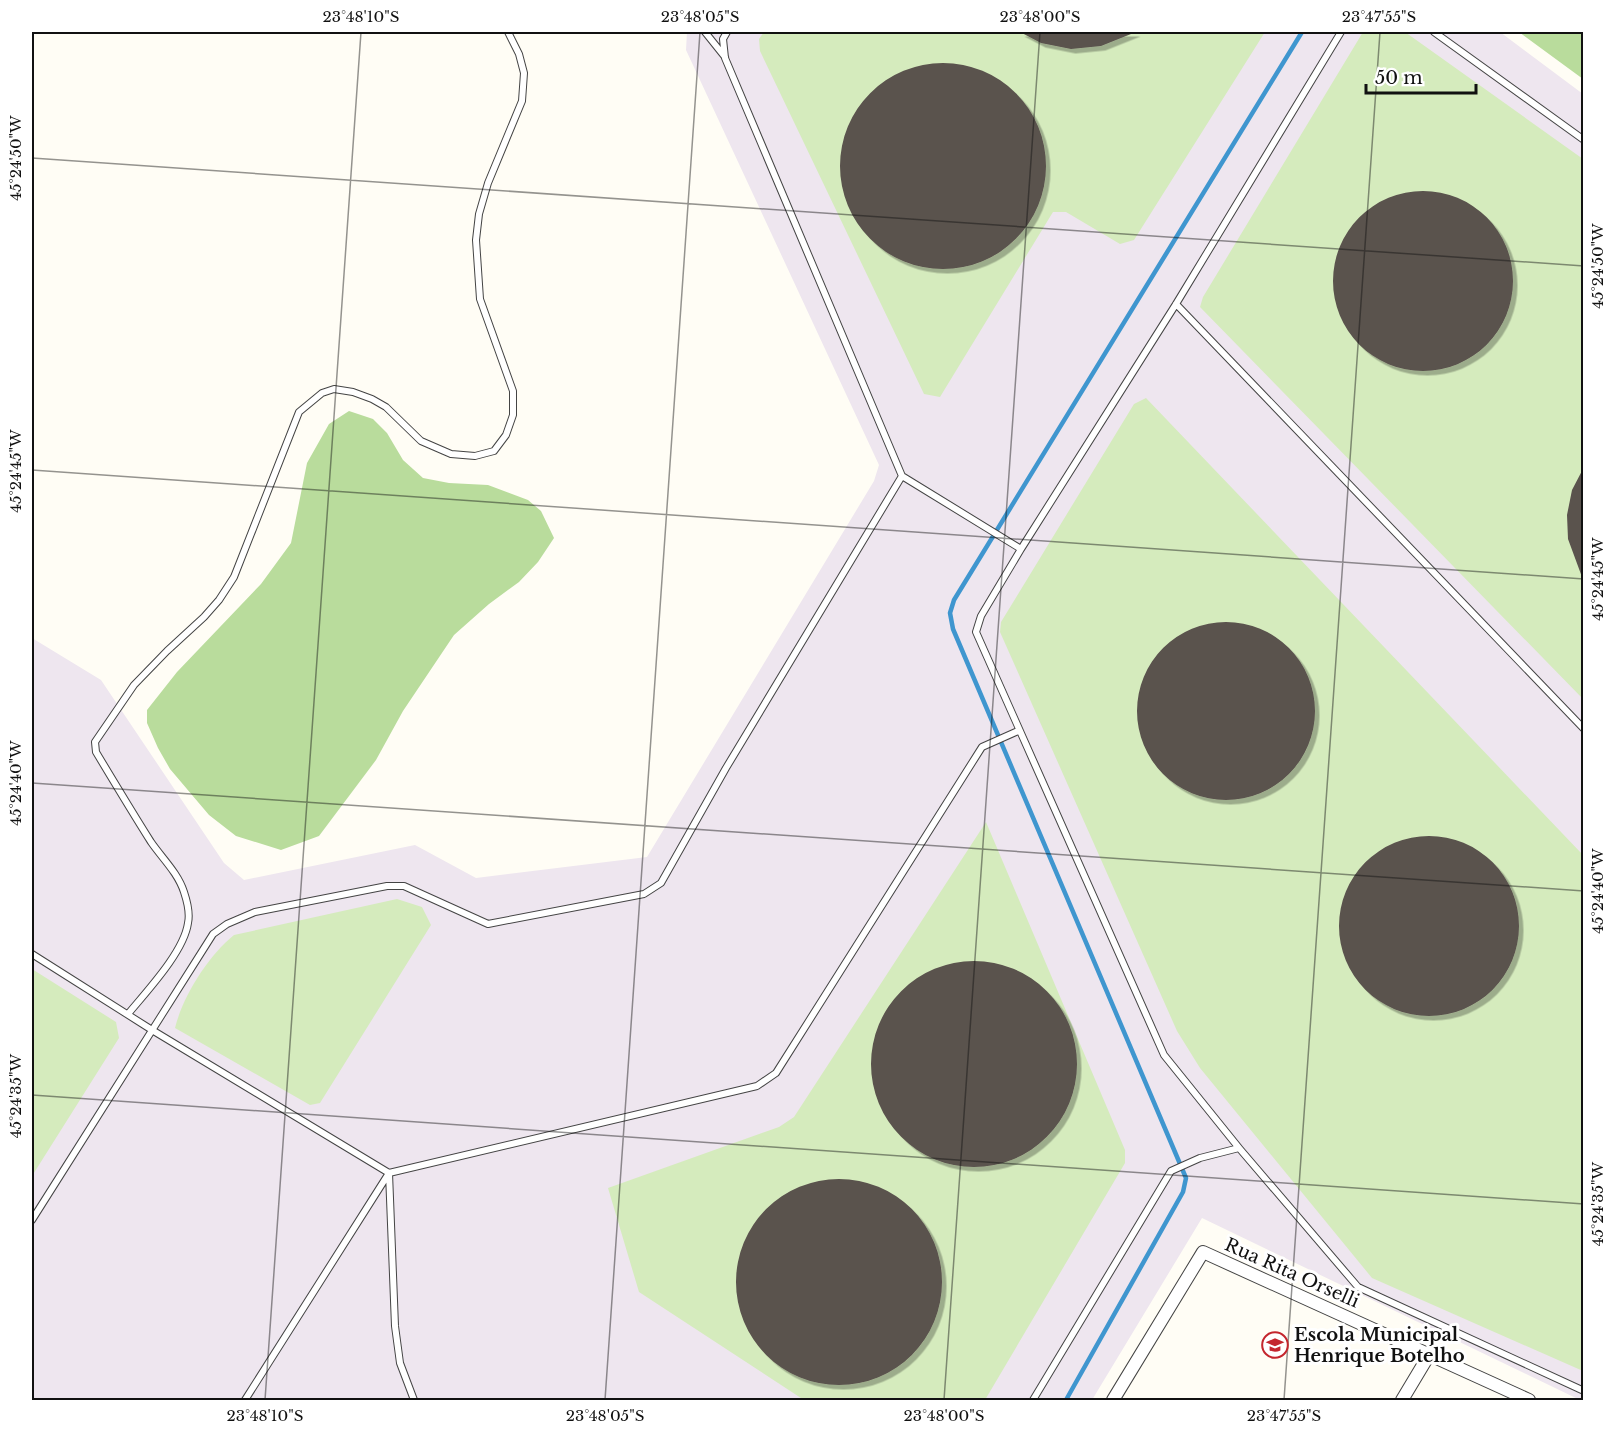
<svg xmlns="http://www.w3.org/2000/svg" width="1615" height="1432" font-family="'Libre Baskerville',serif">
<defs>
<filter id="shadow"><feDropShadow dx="4.5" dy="4.5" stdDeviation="0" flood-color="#0004"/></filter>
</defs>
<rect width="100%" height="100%" fill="#fffdf5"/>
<path fill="#eee6ef" d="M 687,32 L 1500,32 L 1583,94 L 1583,1400 L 1580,1400 L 1202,1218 L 1092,1400 L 32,1400 L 32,638 L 101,680 L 224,863 L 244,880 L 415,845 L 476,878 L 647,857 L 874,481 L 879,465 L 686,50 Z"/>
<path fill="#d5ebbd" d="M 764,32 L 1265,32 L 1134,240 L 1120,244 L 1066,212 L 1053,212 L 940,397 L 924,394 L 760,51 L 759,39 Z
M 1363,32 L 1405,32 L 1583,159 L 1583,699 L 1200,307 L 1203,297 Z
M 1146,398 L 1583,855 L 1583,1371 L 1372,1278 L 1200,1068 L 1177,1031 L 1000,632 L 1001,622 L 1134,404 Z
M 986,822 L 1125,1150 L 1125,1163 L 985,1400 L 804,1400 L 639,1292 L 608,1188 L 779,1127 L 794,1117 Z
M 397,899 L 422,907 L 431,925 L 320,1103 L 310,1105 L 175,1028 C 183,996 208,956 234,935 Z
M 32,969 L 116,1022 L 119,1038 L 32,1176 Z"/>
<path fill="#b9dc9c" d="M 1519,32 L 1583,32 L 1583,79 Z
M 349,411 L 373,419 L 387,433 L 403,460 L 423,478 L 449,483 L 488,485 L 528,500 L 541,511 L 554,538 L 538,562 L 519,582 L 489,604 L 454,635 L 403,711 L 376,760 L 319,836 L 281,850 L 236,836 L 209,815 L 170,769 L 158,748 L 147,723 L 147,710 L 177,672 L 261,584 L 291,543 L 307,463 L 329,424 Z"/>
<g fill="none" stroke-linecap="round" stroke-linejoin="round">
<path stroke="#3f96cf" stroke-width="4.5" d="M 1066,1400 L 1183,1192 L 1186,1178 L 953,629 L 950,613 L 954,600 L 1302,32"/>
</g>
<path fill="#5a524d" filter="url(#shadow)" d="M 1020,32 L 1136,32 L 1101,46 L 1071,49 L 1041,43 Z
M840 166a103 103 0 1 1 206 0a103 103 0 1 1-206 0Z
M1333 281a90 90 0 1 1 180 0a90 90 0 1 1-180 0Z
M 1584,467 L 1584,577 L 1582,577 L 1568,539 L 1567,515 L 1572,490 Z
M1137 711a89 89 0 1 1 178 0a89 89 0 1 1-178 0Z
M1339 926a90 90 0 1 1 180 0a90 90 0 1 1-180 0Z
M871 1064a103 103 0 1 1 206 0a103 103 0 1 1-206 0Z
M736 1282a103 103 0 1 1 206 0a103 103 0 1 1-206 0Z"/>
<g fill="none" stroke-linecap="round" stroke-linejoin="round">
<g stroke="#444" stroke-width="8">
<path id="service" d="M 705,32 L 725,57
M 727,32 L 723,39 L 725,58 L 902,476
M 1434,32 L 1584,140
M 1176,304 L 1584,729
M 32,954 L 152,1030 L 389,1173 L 245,1400
M 128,1014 C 146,992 184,952 188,923 C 190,914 187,901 184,892 C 178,873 162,858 151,842 C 132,812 114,782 96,752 L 95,742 L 134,685 L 167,651 L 204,617 L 219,600 L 234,577 L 299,412 L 322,393 L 334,389 L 353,392 L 372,399 L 386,407 L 421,441 L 451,454 L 475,456 L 494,451 L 506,435 L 513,415 L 513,391 L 480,299 L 476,240 L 479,214 L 488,183 L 522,101 L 524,73 L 519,54 L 508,32
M 1239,1148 L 1164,1055 L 976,632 L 981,616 L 1021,549 L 1176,304 L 1341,32
M 32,1220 L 213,934 L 227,924 L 255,912 L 387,886 L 404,886 L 488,924 L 644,894 L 661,883 L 726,768 L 902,476 L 1021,549
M 414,1400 L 400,1363 L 395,1326 L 389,1173 L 757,1086 L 776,1073 L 982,747 L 1018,731
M 1033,1400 L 1171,1171 L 1200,1158 L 1239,1148 L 1358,1287 L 1584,1391"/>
</g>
<g stroke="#444" stroke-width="14">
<path id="minor" d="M 1113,1400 L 1203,1252 L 1529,1400
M 1402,1400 L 1429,1355"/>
</g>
<use href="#service" stroke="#fff" stroke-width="6"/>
<use href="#minor" stroke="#fff" stroke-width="12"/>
</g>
<path fill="none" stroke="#111" stroke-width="1.5" stroke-opacity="0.45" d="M 32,158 L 1584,266M 32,470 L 1584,579M 32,783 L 1584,891M 32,1095 L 1584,1204M 265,1400 L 361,32M 605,1400 L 700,32M 944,1400 L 1040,32M 1284,1400 L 1380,32"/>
<defs>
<g id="school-ring" transform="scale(1.35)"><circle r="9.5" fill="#fff" stroke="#c4262e" stroke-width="1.5"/><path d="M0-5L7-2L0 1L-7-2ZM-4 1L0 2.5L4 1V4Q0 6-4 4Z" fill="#c4262e"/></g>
</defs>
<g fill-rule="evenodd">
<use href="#school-ring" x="1275" y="1345"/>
</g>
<g text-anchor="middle" stroke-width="6" stroke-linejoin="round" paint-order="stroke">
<g font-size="18" fill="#111" stroke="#fff">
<text transform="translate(1292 1273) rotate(24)" y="6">Rua Rita Orselli</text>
</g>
<g font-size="18" font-weight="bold" fill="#111" stroke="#fff" text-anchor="start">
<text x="1294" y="1341">Escola Municipal<tspan x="1294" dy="21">Henrique Botelho</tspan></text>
</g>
</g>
<rect width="1615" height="1432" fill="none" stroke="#ffffff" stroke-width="66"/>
<path d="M1366 84v9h110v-9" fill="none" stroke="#111111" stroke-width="3"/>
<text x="1375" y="84" font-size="18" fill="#111111" stroke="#ffffff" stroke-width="4.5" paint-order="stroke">50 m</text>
<rect x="33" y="33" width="1549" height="1366" fill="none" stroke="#111" stroke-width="2"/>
<g font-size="15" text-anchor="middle" fill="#111">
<text x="361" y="22">23°48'10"S</text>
<text x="700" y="22">23°48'05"S</text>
<text x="1040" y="22">23°48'00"S</text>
<text x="1379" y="22">23°47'55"S</text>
<text transform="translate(16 158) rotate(-90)" y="5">45°24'50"W</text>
<text transform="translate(1598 266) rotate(-90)" y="5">45°24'50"W</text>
<text transform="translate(16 471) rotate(-90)" y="5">45°24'45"W</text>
<text transform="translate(1598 579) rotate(-90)" y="5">45°24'45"W</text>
<text transform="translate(16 783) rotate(-90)" y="5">45°24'40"W</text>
<text transform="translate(1598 891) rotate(-90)" y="5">45°24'40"W</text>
<text transform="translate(16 1096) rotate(-90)" y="5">45°24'35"W</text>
<text transform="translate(1598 1204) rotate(-90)" y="5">45°24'35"W</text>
<text x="265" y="1421">23°48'10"S</text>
<text x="605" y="1421">23°48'05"S</text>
<text x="944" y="1421">23°48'00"S</text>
<text x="1284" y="1421">23°47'55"S</text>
</g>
</svg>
